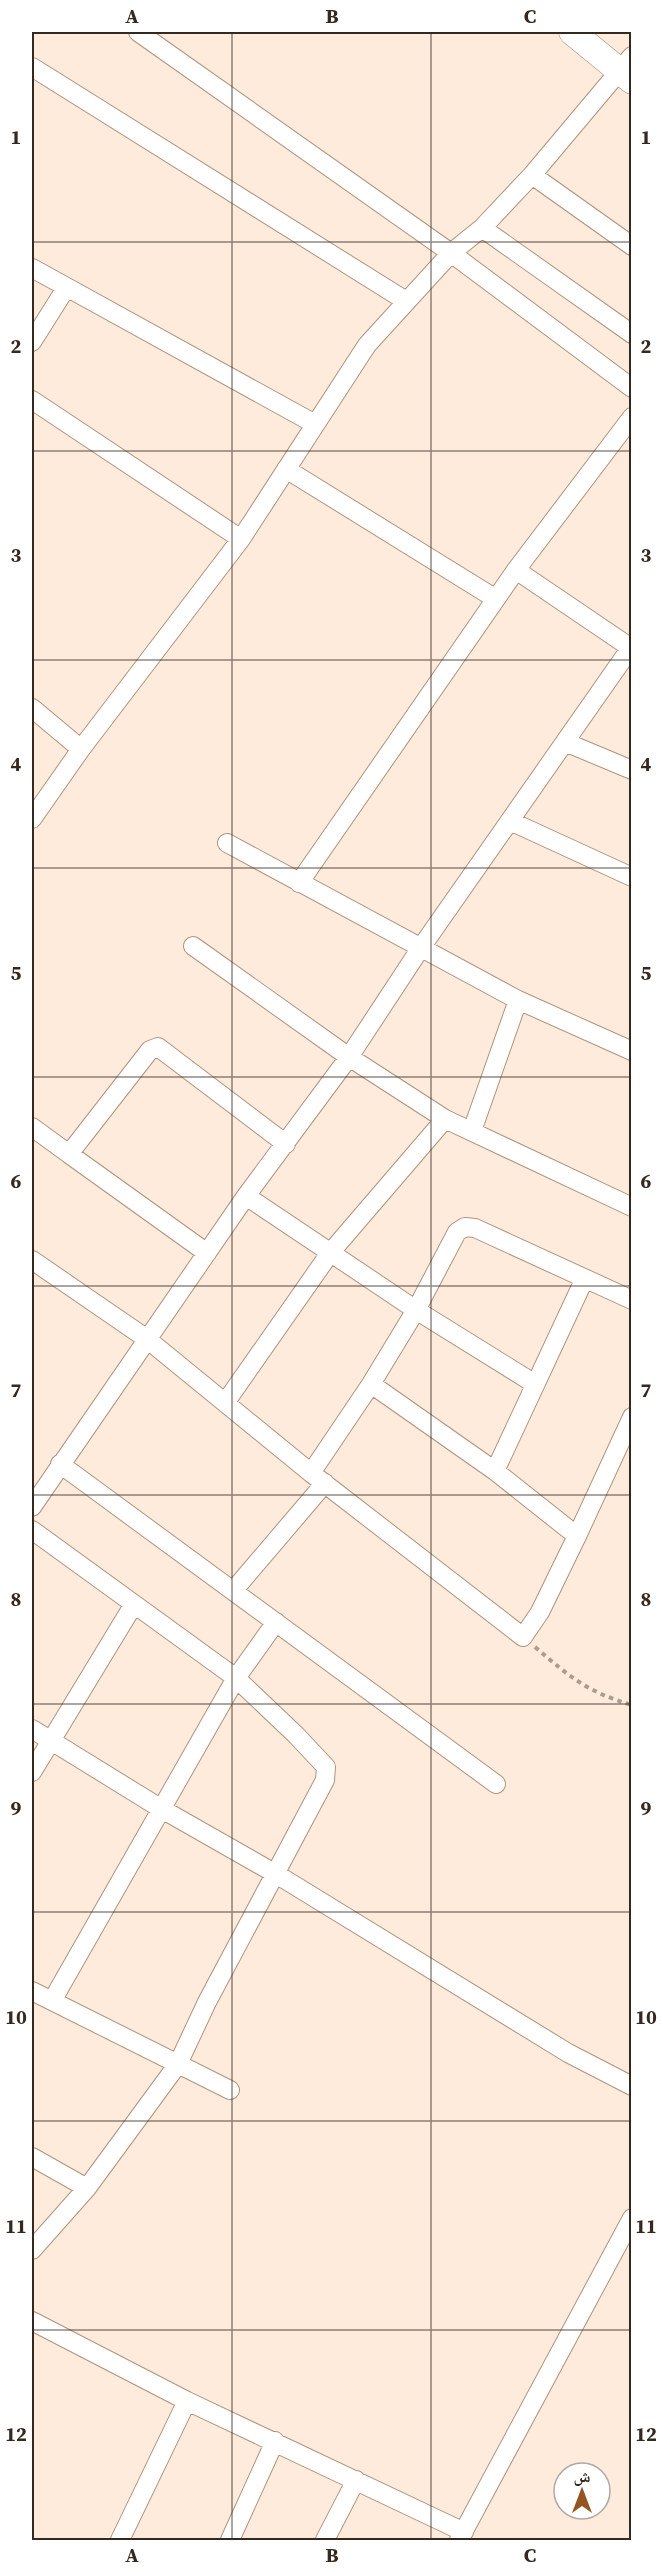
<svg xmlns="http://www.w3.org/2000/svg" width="663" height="2572" font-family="'Source Serif 4','Noto Naskh Arabic',serif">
<rect width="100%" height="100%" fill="#feebdc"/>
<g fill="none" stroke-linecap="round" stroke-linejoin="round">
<g stroke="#b0937c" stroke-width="20">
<path id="street" d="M 138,32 L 451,253 L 632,388
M 32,67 L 406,301
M 532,175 L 632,246
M 482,228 L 632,334
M 32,268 L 315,424
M 32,342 L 66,288
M 32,400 L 241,539
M 286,469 L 496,599
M 516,570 L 631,648
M 32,708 L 81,749
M 565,742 L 632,770
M 32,819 L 81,749 L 241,539 L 367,345 L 451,253 L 482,228 L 532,175 L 632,56
M 510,821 L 632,877
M 227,843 L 518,1000 L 632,1051
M 299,883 L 516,570 L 632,417
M 193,946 L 349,1057 L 445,1119 L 632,1207
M 32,1127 L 69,1154 L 150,1050 L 158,1047 L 286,1144
M 472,1131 L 518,1000
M 69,1154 L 207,1253
M 246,1196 L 416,1310 L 535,1384
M 32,1260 L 147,1339 L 311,1473 L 523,1637 L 540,1612 L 577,1536 L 632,1417
M 225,1403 L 330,1253 L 445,1119
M 60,1464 L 496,1784
M 495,1471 L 584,1280
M 311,1473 L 371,1384
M 32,1507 L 246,1196 L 349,1057 L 420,949 L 632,646
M 32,1530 L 236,1678 L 296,1735 L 326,1767 L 325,1780 L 207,2002 L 178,2064 L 87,2188
M 577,1536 L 495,1471 L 371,1384 L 416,1310 L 457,1232 L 465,1227 L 475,1228 L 632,1300
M 233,1591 L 325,1483
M 32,1729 L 160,1808 L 276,1874 L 568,2053 L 632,2086
M 32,1772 L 134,1604
M 32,1991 L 230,2090
M 52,2001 L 236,1678 L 276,1622
M 32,2157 L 87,2188 L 32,2250
M 32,2321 L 187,2401 L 464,2532
M 120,2540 L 187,2401
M 230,2540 L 275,2441
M 325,2540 L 356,2480
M 459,2540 L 632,2218"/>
</g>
<g stroke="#b0937c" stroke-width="27">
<path id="secondary" d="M 572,32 L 632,81"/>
</g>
<path stroke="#ac9b8f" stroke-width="4" stroke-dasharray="4.5 4.5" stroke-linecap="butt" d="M 535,1647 C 570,1677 587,1692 632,1705"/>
<use href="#street" stroke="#fff" stroke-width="18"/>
<use href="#secondary" stroke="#fff" stroke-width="26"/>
</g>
<path fill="none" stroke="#34281f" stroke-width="1.5" stroke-opacity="0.55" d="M 232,32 L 232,2540M 431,32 L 431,2540M 32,242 L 632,242M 32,451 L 632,451M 32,660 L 632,660M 32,868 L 632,868M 32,1077 L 632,1077M 32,1286 L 632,1286M 32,1495 L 632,1495M 32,1704 L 632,1704M 32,1912 L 632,1912M 32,2121 L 632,2121M 32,2330 L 632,2330"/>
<rect width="663" height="2572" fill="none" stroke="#ffffff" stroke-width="66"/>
<g transform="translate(582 2491)"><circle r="28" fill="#ffffff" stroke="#aea9a5" stroke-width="1.5"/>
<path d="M0-4.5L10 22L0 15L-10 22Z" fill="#965423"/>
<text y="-9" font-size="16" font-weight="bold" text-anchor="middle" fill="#34281f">ش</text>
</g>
<rect x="33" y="33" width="597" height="2506" fill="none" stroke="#34281f" stroke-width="2"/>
<g font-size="20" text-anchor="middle" font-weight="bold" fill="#34281f">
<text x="132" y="23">A</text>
<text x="332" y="23">B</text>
<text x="530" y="23">C</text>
<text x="16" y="144">1</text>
<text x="646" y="144">1</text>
<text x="16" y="353">2</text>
<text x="646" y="353">2</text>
<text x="16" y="562">3</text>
<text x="646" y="562">3</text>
<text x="16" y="771">4</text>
<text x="646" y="771">4</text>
<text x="16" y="980">5</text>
<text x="646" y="980">5</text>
<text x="16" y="1188">6</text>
<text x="646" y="1188">6</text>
<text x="16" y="1397">7</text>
<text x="646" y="1397">7</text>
<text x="16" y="1606">8</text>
<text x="646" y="1606">8</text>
<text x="16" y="1815">9</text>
<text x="646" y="1815">9</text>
<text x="16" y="2024">10</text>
<text x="646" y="2024">10</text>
<text x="16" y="2233">11</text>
<text x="646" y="2233">11</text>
<text x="16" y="2441">12</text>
<text x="646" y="2441">12</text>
<text x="132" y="2562">A</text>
<text x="332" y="2562">B</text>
<text x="530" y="2562">C</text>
</g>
</svg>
